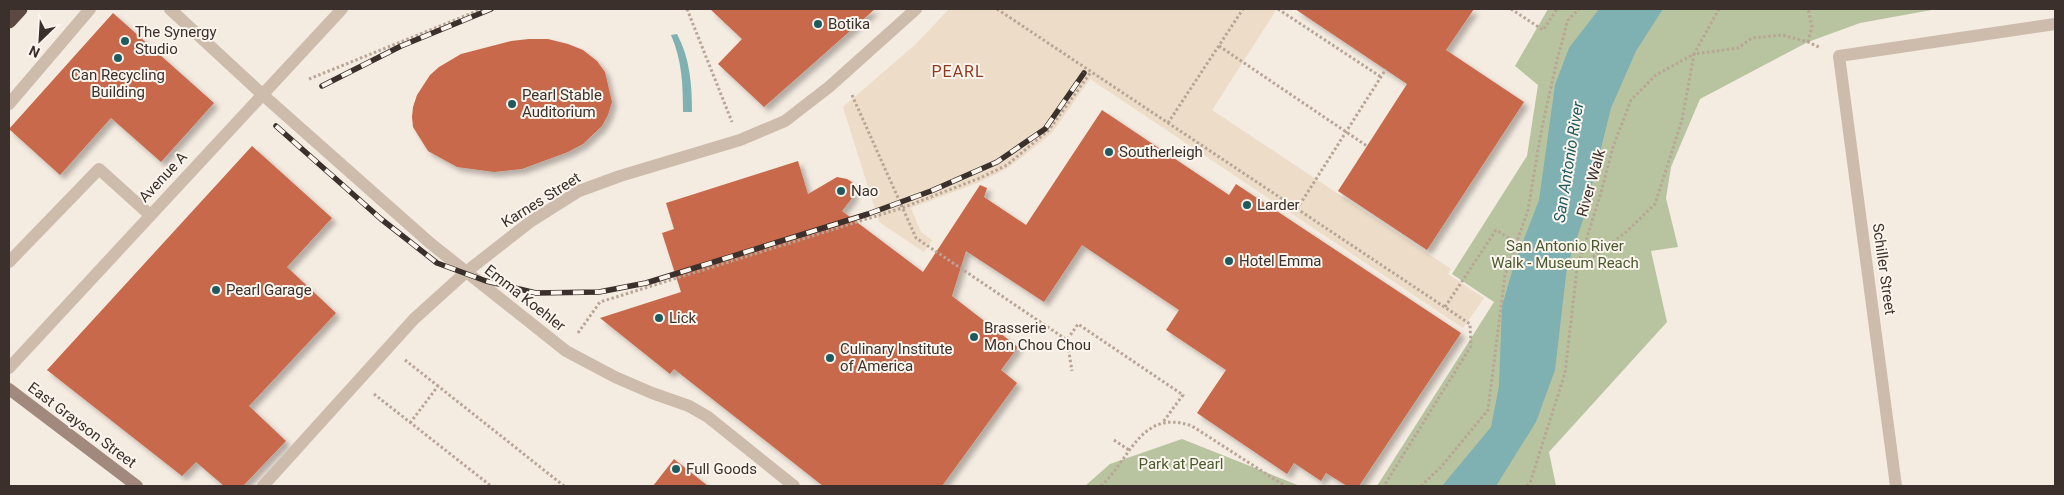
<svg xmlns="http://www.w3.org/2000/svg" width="2064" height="495" font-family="Roboto,sans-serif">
<defs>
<filter id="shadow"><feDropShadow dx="4.5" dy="4.5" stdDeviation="2.5" flood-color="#0004"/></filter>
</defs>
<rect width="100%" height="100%" fill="#f4ebe1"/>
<path fill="#b8c4a0" d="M 1548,9 L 1937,9 L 1860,23 L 1808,42 L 1700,99 L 1671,167 L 1666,198 L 1678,247 L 1651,251 L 1667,322 L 1549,452 L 1556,486 L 1377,486 L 1494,302 L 1452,274 L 1527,156 L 1538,85 L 1515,66 Z
M 1182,439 L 1300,486 L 1085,486 L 1110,464 Z"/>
<path fill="#ecdcc8" d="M 949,9 L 1277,9 L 1212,110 L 1451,269 L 1448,274 L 1484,298 L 1463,328 L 1090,79 L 1052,133 L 1008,168 L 980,182 L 911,208 L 921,232 L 932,240 L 924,252 L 879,222 L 843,107 L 916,44 Z"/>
<path fill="#7fb0b2" d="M 1599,9 L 1663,9 L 1636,51 L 1611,108 L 1584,217 L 1567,267 L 1555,370 L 1536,422 L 1496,486 L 1442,486 L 1491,427 L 1499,386 L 1502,306 L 1514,265 L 1539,200 L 1555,85 L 1569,48 Z
M 677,34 C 690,58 692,85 692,112 L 683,112 C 683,85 682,60 671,35 Z"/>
<path fill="#c8694b" filter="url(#shadow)" d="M 710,9 L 875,9 L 764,107 L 718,64 L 742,39 Z
M 1295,9 L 1474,9 L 1446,50 L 1524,102 L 1427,250 L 1338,191 L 1407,84 Z
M 113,13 L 214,103 L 161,162 L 111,118 L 60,175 L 9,129 Z
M 529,39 L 548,39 L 568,44 L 583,50 L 597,61 L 605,72 L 612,102 L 608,115 L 602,126 L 583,144 L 568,152 L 522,169 L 494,172 L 457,167 L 428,151 L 413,127 L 412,117 L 413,107 L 417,95 L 430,75 L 439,67 L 461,54 L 511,41 Z
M 1102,110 L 1229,195 L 1236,184 L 1461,333 L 1359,486 L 1347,486 L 1326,473 L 1321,481 L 1294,463 L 1287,474 L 1197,413 L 1226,370 L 1166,330 L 1179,310 L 1082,245 L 1044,302 L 966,251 L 952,296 L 1018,347 L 1001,370 L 1017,383 L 942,486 L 823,486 L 674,369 L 670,374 L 600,318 L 681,292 L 662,233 L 674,229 L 666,203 L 798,161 L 808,194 L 837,177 L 847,179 L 852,182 L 854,187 L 853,197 L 842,211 L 923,272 L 980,185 L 987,188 L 984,197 L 1026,225 Z
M 252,146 L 332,218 L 287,267 L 336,313 L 249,406 L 286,441 L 243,486 L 224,486 L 196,462 L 182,476 L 47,370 Z
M 674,459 L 708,486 L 653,486 Z"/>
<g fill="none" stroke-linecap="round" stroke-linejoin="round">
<path stroke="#b9a596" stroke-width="3" stroke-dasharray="2.5 2.5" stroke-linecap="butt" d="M 687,9 L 732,122
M 997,9 L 1470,324 L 1471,346 L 1384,486
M 1278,9 L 1381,77
M 1511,9 L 1543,30 L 1557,9
M 1808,42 L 1812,26 L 1808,9
M 1219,46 L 1367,146
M 309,79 L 482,9
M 852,95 L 916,238 L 1067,340 L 1078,324 L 1183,395 L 1163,422
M 1168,123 L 1243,9
M 1297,209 L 1386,69
M 1577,269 L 1626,232 L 1655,204 L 1682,120 L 1694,54 L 1738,48 L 1752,38 L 1782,35 L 1808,42 L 1821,48
M 1445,307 L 1496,230 L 1517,243
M 578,333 L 600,302 L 902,208 L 980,178 L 1007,165 L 1049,130 L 1091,72
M 1067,340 L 1072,371
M 405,360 L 438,386
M 374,394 L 491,486
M 410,423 L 438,386 L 564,486
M 1114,440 L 1129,450
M 1101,486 C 1131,458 1141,408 1192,426 L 1285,486
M 1421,486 L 1441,467 L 1488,410 L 1505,275 L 1528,210 L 1541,132 L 1557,60 L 1568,20 L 1579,9
M 1527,486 L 1530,483 L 1565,373 L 1577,269 L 1600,196 L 1613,147 L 1631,100 L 1656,75 L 1694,54 L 1719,9"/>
<path stroke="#cdbbac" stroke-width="12" d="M 170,9 L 263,95
M 9,104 L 90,9
M 9,262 L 99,169 L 150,215"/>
<path stroke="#cdbbac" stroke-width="12" d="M 263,95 L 430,243 L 566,351 L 615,377 L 652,393 L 689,406 L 708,417 L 794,486
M 9,368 L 342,9
M 263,486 L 414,319 L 466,272 L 530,222 L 579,191 L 620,176 L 740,140 L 785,121 L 829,87 L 916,9
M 1896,486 L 1839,56 L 2055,24"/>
<path stroke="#a18a7d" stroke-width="12" d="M 9,389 L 137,486"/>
<path stroke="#5c4a42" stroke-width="15" d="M 9,21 L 20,9"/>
<g stroke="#3b302b" stroke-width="5.5">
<path id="rail" d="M 322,86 L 401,46 L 491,9
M 276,126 L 381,219 L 437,263 L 486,281 L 536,293 L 599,292 L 646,283 L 868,214 L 931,191 L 997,162 L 1045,129 L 1084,73"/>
</g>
<use href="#rail" stroke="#fbf5ee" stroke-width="4" stroke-dasharray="11" stroke-linecap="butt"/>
</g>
<g fill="#1f5a5e" stroke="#fbf5ee" stroke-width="2">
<circle cx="818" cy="24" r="5"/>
<circle cx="125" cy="41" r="5"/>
<circle cx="118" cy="58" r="5"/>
<circle cx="512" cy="104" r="5"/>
<circle cx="1109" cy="152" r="5"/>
<circle cx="841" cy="191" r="5"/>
<circle cx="1247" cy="205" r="5"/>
<circle cx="1229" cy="261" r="5"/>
<circle cx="216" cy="290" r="5"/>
<circle cx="659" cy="318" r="5"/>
<circle cx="974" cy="337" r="5"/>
<circle cx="830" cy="358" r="5"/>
<circle cx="676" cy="469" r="5"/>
</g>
<g text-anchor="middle" stroke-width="4" stroke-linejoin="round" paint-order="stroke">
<g font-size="15" fill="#3b302b" stroke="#fbf5ee" text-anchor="start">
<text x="828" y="29">Botika</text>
<text x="135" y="37">The Synergy<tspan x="135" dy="17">Studio</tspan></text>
<text x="118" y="80" text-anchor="middle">Can Recycling<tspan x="118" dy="17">Building</tspan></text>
<text x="522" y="100">Pearl Stable<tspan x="522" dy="17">Auditorium</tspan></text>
<text x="1119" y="157">Southerleigh</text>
<text x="851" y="196">Nao</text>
<text x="1257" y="210">Larder</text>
<text x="1239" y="266">Hotel Emma</text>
<text x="226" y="295">Pearl Garage</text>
<text x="669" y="323">Lick</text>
<text x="984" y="333">Brasserie<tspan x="984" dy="17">Mon Chou Chou</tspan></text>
<text x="840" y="354">Culinary Institute<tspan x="840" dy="17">of America</tspan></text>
<text x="686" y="474">Full Goods</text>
</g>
<g font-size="15" fill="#3b302b" stroke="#fbf5ee">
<text transform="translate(163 177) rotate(-47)" y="5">Avenue A</text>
<text transform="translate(1591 183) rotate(-74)" y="5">River Walk</text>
<text transform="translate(541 200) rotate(-32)" y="5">Karnes Street</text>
<text transform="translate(1884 269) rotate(82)" y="5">Schiller Street</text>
<text transform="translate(525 298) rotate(38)" y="5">Emma Koehler</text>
<text transform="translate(82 425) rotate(37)" y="5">East Grayson Street</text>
</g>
<g font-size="15" fill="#4a5a2e" stroke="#fbf5ee">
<text x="1565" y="251">San Antonio River<tspan x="1565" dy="17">Walk - Museum Reach</tspan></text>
<text x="1181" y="469">Park at Pearl</text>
</g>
<g font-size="16" letter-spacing="1" fill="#8c3b22" stroke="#fbf5ee">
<text x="958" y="77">PEARL</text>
</g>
<g font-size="16" font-style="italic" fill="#1f5a5e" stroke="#fbf5ee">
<text transform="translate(1568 162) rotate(-81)" y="6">San Antonio River</text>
</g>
</g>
<rect width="2064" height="495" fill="none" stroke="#3b302b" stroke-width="20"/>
<g transform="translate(40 40) rotate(205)" stroke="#fbf5ee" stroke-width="4" paint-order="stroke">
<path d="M0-4L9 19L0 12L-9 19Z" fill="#3b302b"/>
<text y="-8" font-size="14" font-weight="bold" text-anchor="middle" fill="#3b302b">N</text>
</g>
</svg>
